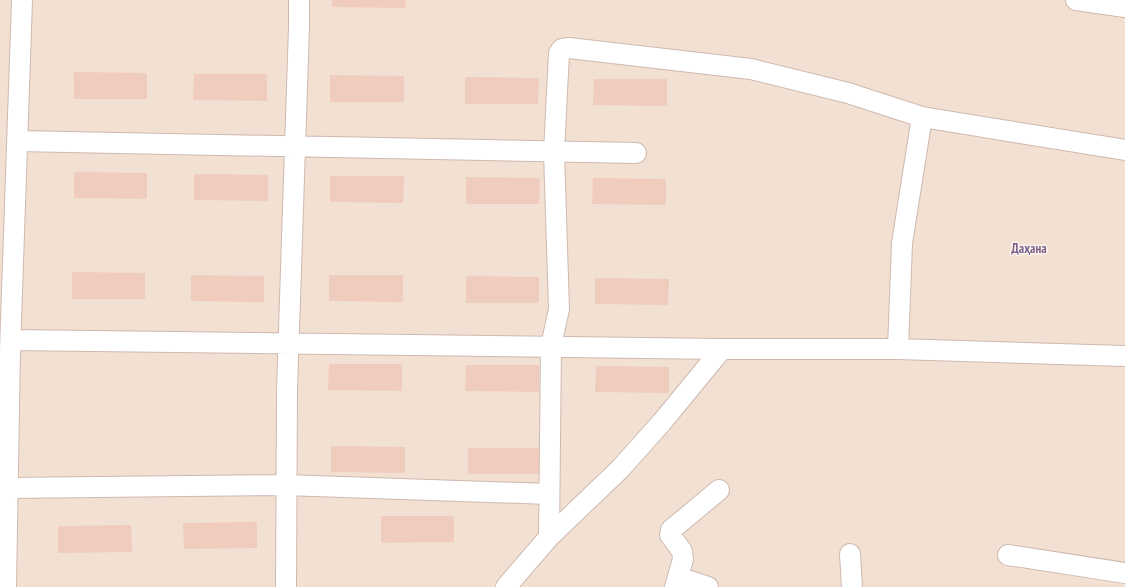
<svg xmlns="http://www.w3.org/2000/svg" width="1125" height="587" font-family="'PT Sans Narrow',sans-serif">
<rect width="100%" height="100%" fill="#fbf0e5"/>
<path fill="#f2e1d3" d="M 0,0 L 1125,0 L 1125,587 L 0,587 Z"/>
<path fill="#efccbe" d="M 332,0 L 406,0 L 405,8 L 332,7 Z
M 74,72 L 147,73 L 147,99 L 74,99 Z
M 194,74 L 267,74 L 267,101 L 193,100 Z
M 330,75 L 404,76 L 404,102 L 330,102 Z
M 465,77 L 539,78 L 538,104 L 465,104 Z
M 594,79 L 667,79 L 667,106 L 593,105 Z
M 74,172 L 147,173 L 147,199 L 74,198 Z
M 194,174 L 268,175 L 268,201 L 194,200 Z
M 330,176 L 404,176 L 403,203 L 330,202 Z
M 466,177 L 540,178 L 539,204 L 466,204 Z
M 593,178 L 666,179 L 666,205 L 592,204 Z
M 72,272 L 145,273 L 145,299 L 72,299 Z
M 191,275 L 264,276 L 264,302 L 191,301 Z
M 329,275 L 403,275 L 403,302 L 329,301 Z
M 466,276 L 539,277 L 539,303 L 466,303 Z
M 595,278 L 669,279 L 668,305 L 595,304 Z
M 329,364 L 402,364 L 402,391 L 328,390 Z
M 466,365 L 539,365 L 539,392 L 465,391 Z
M 596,366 L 669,367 L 669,393 L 595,392 Z
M 331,446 L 405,447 L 405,473 L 331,472 Z
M 468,448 L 541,448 L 541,474 L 468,474 Z
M 381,516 L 454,516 L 454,542 L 381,543 Z
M 257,522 L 257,548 L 184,549 L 183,523 Z
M 131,525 L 132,552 L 58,553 L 58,526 Z"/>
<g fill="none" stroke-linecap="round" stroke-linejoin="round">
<g stroke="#ceb9af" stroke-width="22">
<path id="minor" d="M 1076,0 L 1125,7
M 17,141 L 636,153
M 11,340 L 722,349 L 898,349 L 1125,356
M 898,349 L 902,243 L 922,117 L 1125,150
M 7,488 L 285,485 L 549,494
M 549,537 L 620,469 L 662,422 L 722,349
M 850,554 L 852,587
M 1008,555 L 1125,573
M 678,577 L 708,587
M 6,587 L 10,350 L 22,0
M 286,587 L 287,390 L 299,27 L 299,0
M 506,587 L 549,537 L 551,346 L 559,309 L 554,152 L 559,53 L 562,49 L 569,48 L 751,69 L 848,93 L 922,117
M 675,587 L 683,559 L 682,551 L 670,535 L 671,530 L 719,490"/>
</g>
<use href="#minor" stroke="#fff" stroke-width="20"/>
</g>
<g text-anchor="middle" stroke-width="3" stroke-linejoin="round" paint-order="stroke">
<g font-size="13" font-weight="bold" fill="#7b638e" stroke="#fef4eb">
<text x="1029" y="253">Даҳана</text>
</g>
</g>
</svg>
